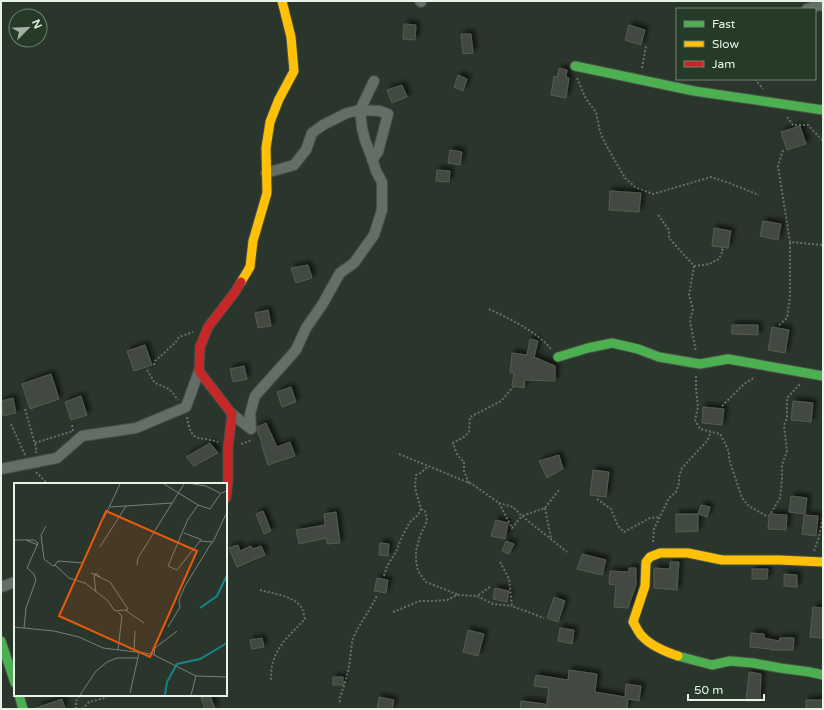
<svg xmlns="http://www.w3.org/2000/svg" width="824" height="710" font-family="'Varela Round',sans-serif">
<defs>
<filter id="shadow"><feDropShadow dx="3.5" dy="-3.5" stdDeviation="2" flood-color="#0009"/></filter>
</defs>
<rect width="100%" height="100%" fill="#2a352b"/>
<path fill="#43493f" stroke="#555c51" filter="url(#shadow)" d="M 404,24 L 416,25 L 415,40 L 403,39 Z
M 629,25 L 645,30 L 641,45 L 625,40 Z
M 461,34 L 471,34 L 473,53 L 463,54 Z
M 559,68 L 567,70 L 566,77 L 569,78 L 566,98 L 551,95 L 554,76 L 557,77 Z
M 458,75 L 467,79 L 463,91 L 454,87 Z
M 402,85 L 407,97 L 392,103 L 387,90 Z
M 800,126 L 806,144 L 787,150 L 781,132 Z
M 450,150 L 462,152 L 460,165 L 448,163 Z
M 437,170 L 450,171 L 449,182 L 436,181 Z
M 610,191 L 641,193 L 639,212 L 609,210 Z
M 763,221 L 781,224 L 778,240 L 760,236 Z
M 714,228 L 731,231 L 728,248 L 712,246 Z
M 308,265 L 312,278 L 296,283 L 291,268 Z
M 268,310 L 271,326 L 258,328 L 255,313 Z
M 732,325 L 758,325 L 758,335 L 732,334 Z
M 772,327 L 789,330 L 785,353 L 768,350 Z
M 530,339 L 538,341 L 534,357 L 555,366 L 555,381 L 525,380 L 524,388 L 512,386 L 514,373 L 510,373 L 512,353 L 527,355 Z
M 145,345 L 152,365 L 134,371 L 127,351 Z
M 244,366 L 247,379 L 233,382 L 230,369 Z
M 51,374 L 59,399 L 30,409 L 22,384 Z
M 291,387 L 296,402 L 282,407 L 277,392 Z
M 81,396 L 87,415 L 71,420 L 65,402 Z
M 13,398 L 16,413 L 3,416 L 1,401 Z
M 793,401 L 813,403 L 811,422 L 791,420 Z
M 703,407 L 724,409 L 722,425 L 702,423 Z
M 266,423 L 277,447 L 290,442 L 295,456 L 268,465 L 261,443 L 262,442 L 257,431 L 257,427 Z
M 210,443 L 218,453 L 194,466 L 186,457 Z
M 559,455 L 563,469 L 547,478 L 539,461 Z
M 593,470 L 609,472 L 606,497 L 590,495 Z
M 791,496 L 807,498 L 805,514 L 789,512 Z
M 701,505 L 710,507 L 707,517 L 698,514 Z
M 263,511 L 271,531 L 264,534 L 256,514 Z
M 336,512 L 340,543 L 327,544 L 327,538 L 299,544 L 296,530 L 325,525 L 324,514 Z
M 676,514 L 698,514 L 698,531 L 676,532 Z
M 769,514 L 787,515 L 786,530 L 768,529 Z
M 804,515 L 818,516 L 816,536 L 802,534 Z
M 496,520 L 508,523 L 505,539 L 491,536 Z
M 506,541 L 514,544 L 509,554 L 502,551 Z
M 380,543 L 389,544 L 388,556 L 379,555 Z
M 238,545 L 240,551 L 251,546 L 253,549 L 261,546 L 265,555 L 237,567 L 229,548 Z
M 582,554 L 606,560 L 602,575 L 577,569 Z
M 670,562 L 679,562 L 677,590 L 654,588 L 654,568 L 670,569 Z
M 629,568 L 636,568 L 636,585 L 628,608 L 614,607 L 616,585 L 609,584 L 610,571 L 629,572 Z
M 752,569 L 768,569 L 767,579 L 752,579 Z
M 784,574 L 797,575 L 797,587 L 784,586 Z
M 377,578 L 388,580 L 386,593 L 374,591 Z
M 495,588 L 509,591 L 507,602 L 493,599 Z
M 554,597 L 565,601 L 558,622 L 547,618 Z
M 813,607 L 823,608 L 823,638 L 810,637 Z
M 560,628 L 574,630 L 572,644 L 558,641 Z
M 468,630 L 484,634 L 478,656 L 463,652 Z
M 751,633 L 764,634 L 764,638 L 779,641 L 780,638 L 794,638 L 793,650 L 771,650 L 771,649 L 750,647 Z
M 262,638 L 264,647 L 252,649 L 250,640 Z
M 569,670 L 597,674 L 595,692 L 625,697 L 626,684 L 641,686 L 639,701 L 628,699 L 627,709 L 546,709 L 549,688 L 534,686 L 536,675 L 568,680 Z
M 749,672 L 761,674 L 760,701 L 746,701 Z
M 333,677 L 343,677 L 343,685 L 333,685 Z
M 210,695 L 215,709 L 205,709 L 201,698 Z
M 379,697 L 394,700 L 392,709 L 377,709 Z
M 62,699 L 65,709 L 36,709 L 36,708 Z
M 806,700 L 823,700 L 823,709 L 806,709 Z
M 521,701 L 545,704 L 545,709 L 520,709 Z"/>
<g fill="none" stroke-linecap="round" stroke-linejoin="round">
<g stroke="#465046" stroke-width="12">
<path id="street" d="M 420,1 L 421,2
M 807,9 L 819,5 L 823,6
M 266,173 L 294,165 L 306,150 L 312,133 L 323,125 L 347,113 L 360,110 L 380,111 L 388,114 L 378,152 L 372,160
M 232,414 L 251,429 L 250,414 L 255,396 L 296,350 L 306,328 L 322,305 L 340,273 L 354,263 L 374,235 L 382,210 L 382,182 L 376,171 L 372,158 L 365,140 L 362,128 L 360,110 L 374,81
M 1,469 L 57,458 L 82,436 L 136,428 L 186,407 L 199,371
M 1,587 L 15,582"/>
</g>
<g stroke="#465046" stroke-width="11">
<path id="fast" d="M 575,66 L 694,91 L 823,110
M 558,357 L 588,348 L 612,343 L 638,349 L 659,357 L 700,364 L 728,359 L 823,376
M 1,641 L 15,683
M 678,656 L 712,665 L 730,661 L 753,663 L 780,668 L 810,672 L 823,675
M 19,695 L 23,709"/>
</g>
<g stroke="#465046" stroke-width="11">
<path id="slow" d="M 241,282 L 250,267 L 253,241 L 267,193 L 266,148 L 270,122 L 279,99 L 294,71 L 291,37 L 282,1
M 678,656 C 666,652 651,646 642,636 C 638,632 636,626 633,622 L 645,586 L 646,562 L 650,557 L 660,553 L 688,553 L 722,560 L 779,560 L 823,562"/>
</g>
<g stroke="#465046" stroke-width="11">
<path id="jam" d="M 226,498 L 228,480 L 228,448 L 232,414 L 199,371 L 200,347 L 208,327 L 235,292 L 241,282"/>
</g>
<path stroke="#687068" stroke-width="2" stroke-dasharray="2 2" stroke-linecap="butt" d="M 642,68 L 646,46
M 577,78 L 586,99 L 596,112 L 600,132 L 606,145 L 625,178 L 635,187 L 653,194 L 711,177 L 729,183 L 759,195
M 755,79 L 763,89
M 787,117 L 793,125 L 808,125 L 823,141
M 783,150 L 778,166 L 790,242 L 823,245
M 658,215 L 669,230 L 669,238 L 694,266 L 689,295 L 693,309 L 690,320 L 696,352
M 694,266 L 709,264 L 719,259 L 723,250 L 721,249
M 489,309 C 510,319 536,331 551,349
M 779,325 L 787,318 L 790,297 L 790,242
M 154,365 L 155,361 L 175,343 L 179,337 L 193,332
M 147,370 L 155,383 L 167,388 L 172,392 L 178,400
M 696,376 L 696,388 L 698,407 L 695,420 L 700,429 L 720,434 L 724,441 L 729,452 L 729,459 L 742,498 L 749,506 L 768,517
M 722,406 L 744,384 L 755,377
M 25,409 L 36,448 L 36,453
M 187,417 C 192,444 196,435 218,442
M 11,424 L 25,455
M 35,443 L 73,431 L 72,425
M 241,444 L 252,440
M 399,454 L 472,484 L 499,503 L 512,528 L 522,516 L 567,552
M 36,472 L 48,484
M 469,483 L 464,471 L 464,461 C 457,458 455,449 453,443 L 464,437 L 469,432 L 470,417 L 501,401 L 513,387
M 597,499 L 611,509 L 618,526 L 624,532 L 650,518 L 660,517
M 499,503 L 513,507 L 522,516 L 545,508 L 559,490
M 545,508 L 551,538
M 421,509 L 425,511 L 427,521 L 420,536 L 416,551 L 416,560 L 418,571 L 426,582 L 459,595
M 771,513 L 780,498 L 782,479 L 782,465 L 787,451 L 784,425 L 787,418 L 787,398 L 800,384
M 653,542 L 654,529 L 669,498 L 676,492 L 679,483 L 679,477 L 682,468 L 707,441 L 711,432
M 814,551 L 819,537 L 823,517
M 500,562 L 509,579 L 512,606 L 544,618
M 384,576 L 387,566 L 396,552 L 401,539 L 407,527 L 410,522 L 418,515 L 421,509 L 415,488 L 416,475 L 421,473 L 428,466
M 490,587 L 477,596 L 493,604 L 512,606
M 260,590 C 271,593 294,596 301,607 C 303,610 304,615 305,619 C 293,632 278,644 273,662 C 271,668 271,675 271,681
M 393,612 L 420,601 L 432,601 L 447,600 L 457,595 L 477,596
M 340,702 L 339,699 C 344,687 348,674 350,660 C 351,653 351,645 353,639 C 359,623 371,610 377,595
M 76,709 L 76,701 L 80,695
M 82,709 L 89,702 L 105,698 L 109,695"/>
<use href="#street" stroke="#656e66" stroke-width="10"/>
<use href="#fast" stroke="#4caf50" stroke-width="9"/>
<use href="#slow" stroke="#ffc107" stroke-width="9"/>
<use href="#jam" stroke="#c62828" stroke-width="9"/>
</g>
<g transform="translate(14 483)">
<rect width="213" height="213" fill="#2a352b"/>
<path fill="none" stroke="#13858b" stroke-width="2" d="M 186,125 L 203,113 L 213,92M 151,212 L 153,199 L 163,181 L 186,176 L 213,160"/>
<path fill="none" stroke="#758176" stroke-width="1" d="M 150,1 L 184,22M 179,1 L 192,3 L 206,10M 213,8 L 207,10 L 196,26 L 184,22 L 182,25 L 174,36 L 154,83 L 163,87 L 186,58 L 199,59 L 213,29M 96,24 L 158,20M 90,35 L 106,1M 32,43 L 27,52 L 30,76 L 39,83 L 41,82 L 55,95 L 71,100 L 93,117 L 101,128 L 111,127 L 130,140M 170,50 L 188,57M 0,57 L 12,57 L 24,62M 86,64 L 112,23M 41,82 L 44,78 L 69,80M 123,82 L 124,75 L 170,1M 77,90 L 96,99 L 114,126 L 112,127M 82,109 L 80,94 L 82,90 L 86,94M 0,144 L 40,148 L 65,154 L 89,165 L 138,171 L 182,193 L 213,194M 154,144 L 166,124 L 165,117 L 171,103 L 198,59M 10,145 L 12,125 L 22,97 L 20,91 L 13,85 L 24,60 L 20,57 L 12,57M 104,167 L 108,133 L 104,129M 120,169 L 121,148M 140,172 L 141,165 L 163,148M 116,210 L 125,170M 66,212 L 82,188 L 93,179 L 103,175 L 124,175M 177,212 L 182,193"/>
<path fill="#e8590c" fill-opacity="0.15" stroke="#e8590c" stroke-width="2" d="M 92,28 L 183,68 L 136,174 L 45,133 Z"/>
<rect width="213" height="213" fill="none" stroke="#e6f3e7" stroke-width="2"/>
</g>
<rect width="824" height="710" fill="none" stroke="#e6f3e7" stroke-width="4"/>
<rect x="676" y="8" width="140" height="72" fill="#253a27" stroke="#728474"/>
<rect x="684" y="21" width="20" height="6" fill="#4caf50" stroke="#728474"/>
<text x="712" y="28" font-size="12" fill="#e6f3e7">Fast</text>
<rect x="684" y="41" width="20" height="6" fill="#ffc107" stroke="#728474"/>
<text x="712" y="48" font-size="12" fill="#e6f3e7">Slow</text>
<rect x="684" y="61" width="20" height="6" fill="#c62828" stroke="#728474"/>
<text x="712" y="68" font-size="12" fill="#e6f3e7">Jam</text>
<g transform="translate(28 28) rotate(66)"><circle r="19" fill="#253a27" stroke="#728474"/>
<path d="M0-3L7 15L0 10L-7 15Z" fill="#a4b0a5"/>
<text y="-6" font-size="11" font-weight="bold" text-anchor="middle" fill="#e6f3e7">N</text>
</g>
<path d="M688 694v6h76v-6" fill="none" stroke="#e6f3e7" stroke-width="2"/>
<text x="694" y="694" font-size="12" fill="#e6f3e7" stroke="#253a27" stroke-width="3" paint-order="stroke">50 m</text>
</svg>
